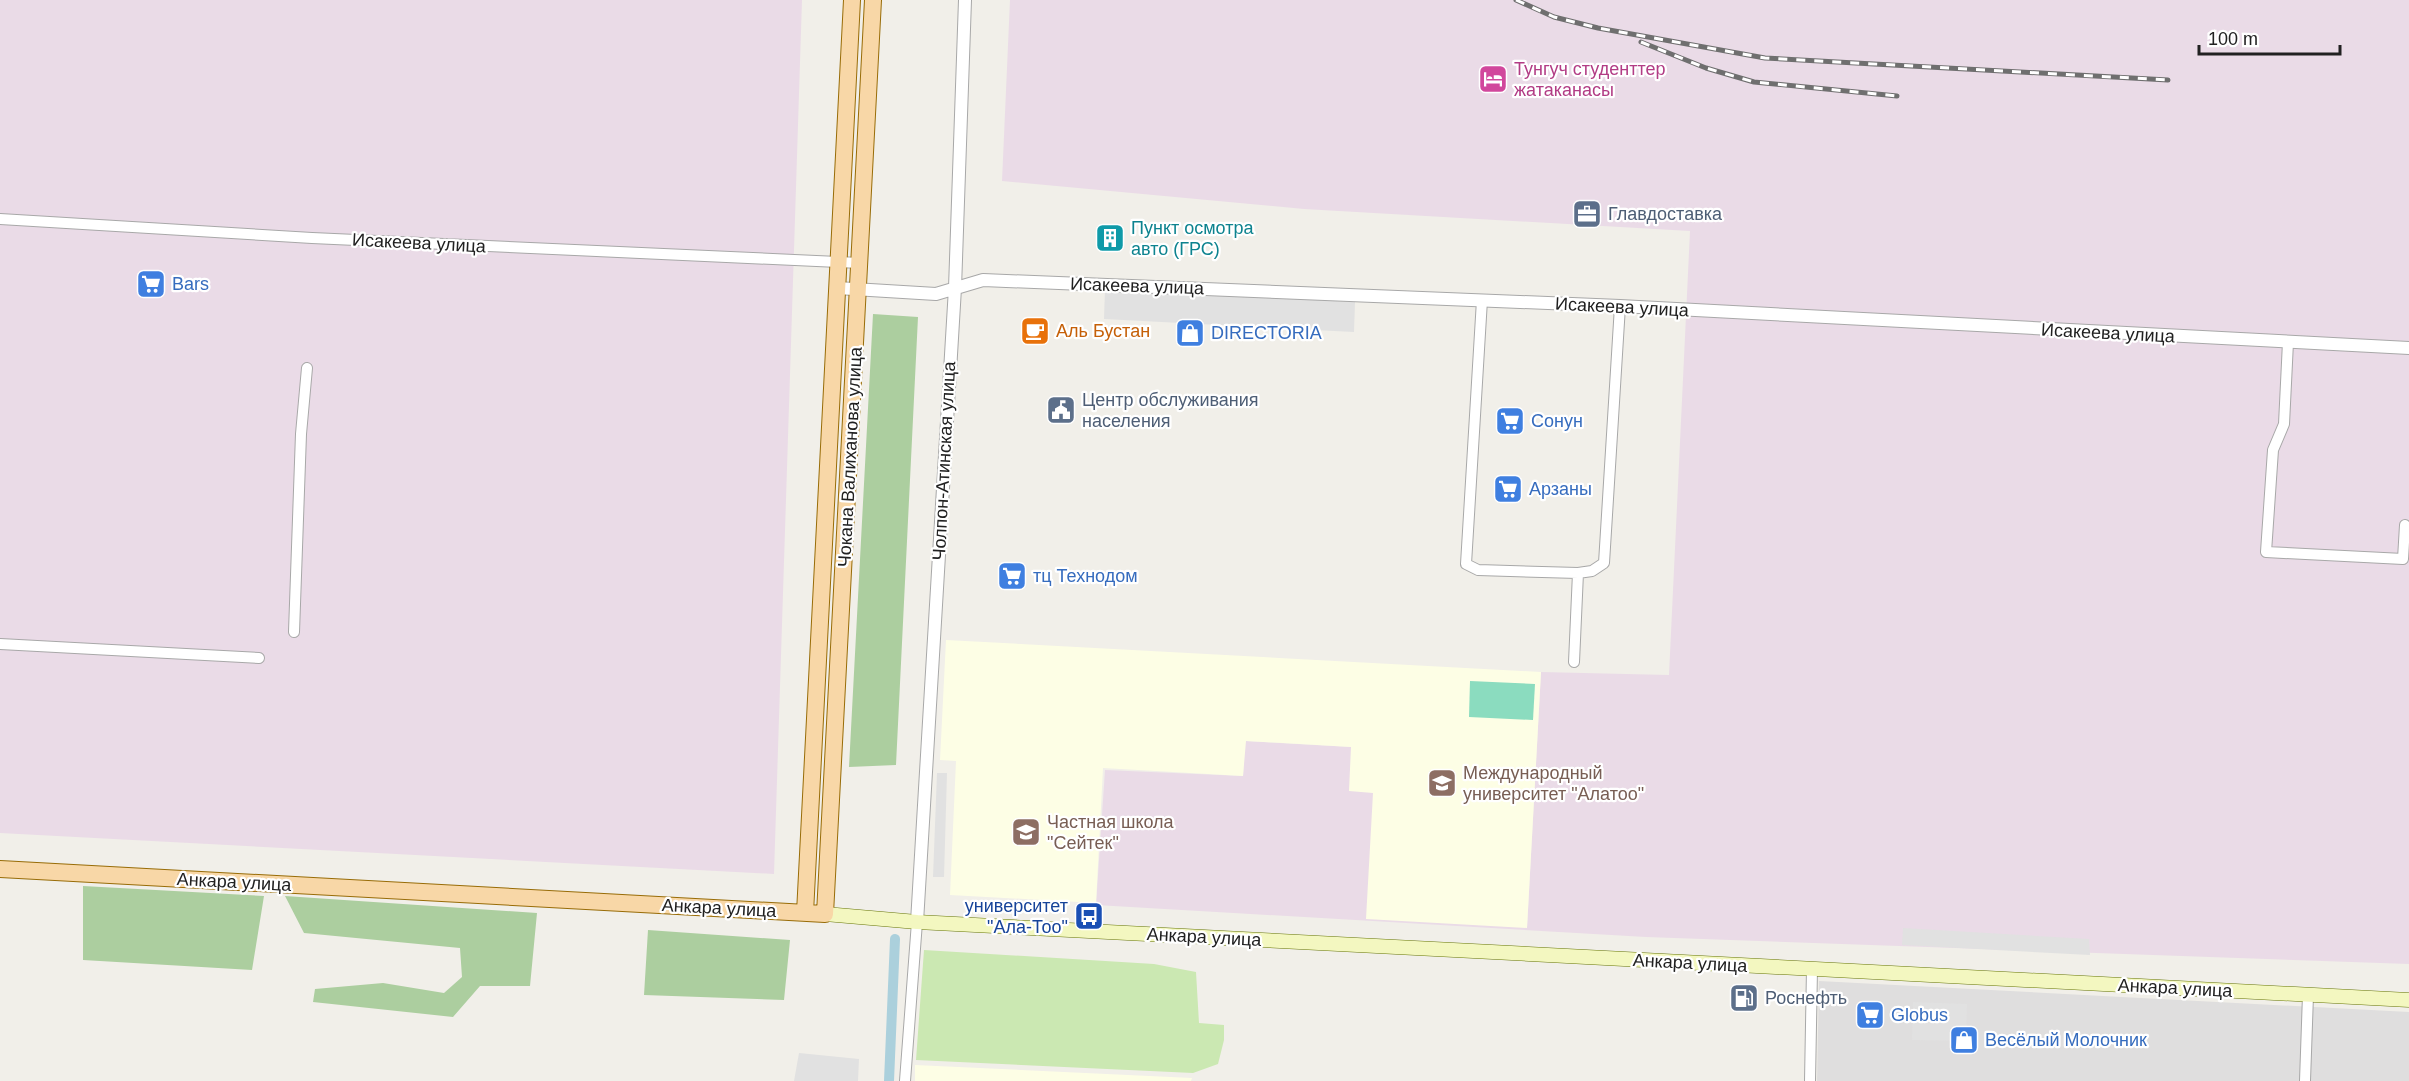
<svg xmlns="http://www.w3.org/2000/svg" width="2409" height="1081" font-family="Arial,sans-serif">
<rect width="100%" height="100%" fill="#f1efe9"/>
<path fill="#dfdede" d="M 1819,981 L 2409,1012 L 2409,1081 L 1817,1081 Z"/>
<path fill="#eadbe7" d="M 0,0 L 802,0 L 774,874 L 0,833 Z
M 1010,0 L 2409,0 L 2409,964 L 1646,937 L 1096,905 L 1105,770 L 1243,776 L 1245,741 L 1352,747 L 1373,792 L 1527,928 L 1541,672 L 1669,675 L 1690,231 L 1304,209 L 1002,181 Z"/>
<path fill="#fdfee5" d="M 946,640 L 1541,672 L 1527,928 L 1366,919 L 1373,793 L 1349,791 L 1351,747 L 1246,741 L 1243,776 L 1103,768 L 1096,903 L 950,895 L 956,761 L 940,760 Z
M 915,1065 L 1192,1078 L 1191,1081 L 915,1081 Z"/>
<path fill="#cbe8b2" d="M 924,950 L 1154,964 L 1196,972 L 1199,1023 L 1224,1025 L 1224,1040 L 1218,1064 L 1193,1073 L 916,1060 Z"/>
<path fill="#acce9f" d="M 873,314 L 918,317 L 896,765 L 849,767 Z
M 83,886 L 264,896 L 252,970 L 83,960 Z
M 285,896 L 537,913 L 530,986 L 480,986 L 453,1017 L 313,1002 L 315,989 L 383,983 L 444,993 L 462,977 L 460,948 L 304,933 Z
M 648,930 L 790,940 L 784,1000 L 644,995 Z"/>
<path fill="#8bdcbf" d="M 1470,681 L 1535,684 L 1533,720 L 1469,717 Z"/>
<path fill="#e1e1e1" d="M 1105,289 L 1355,302 L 1354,332 L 1104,319 Z
M 937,773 L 947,773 L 944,877 L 933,877 Z
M 1903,928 L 2089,939 L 2090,955 L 1902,945 Z
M 1913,1002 L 1967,1004 L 1966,1041 L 1912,1040 Z
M 799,1053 L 859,1059 L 858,1081 L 794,1081 Z"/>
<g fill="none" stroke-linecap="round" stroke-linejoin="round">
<path stroke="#abd0dc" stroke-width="10" d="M 889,1081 L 895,939"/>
<g stroke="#a8a8a8" stroke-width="12">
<path id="minor" d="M 0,219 L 312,238 L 860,263
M 1482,300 L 1466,564 L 1478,570 L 1578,573 L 1592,571 L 1604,563 L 1620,306
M 2288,342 L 2284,424 L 2273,450 L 2266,552 L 2403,559 L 2405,525
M 294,632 L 301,434 L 307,368
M 0,644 L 259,658
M 1574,662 L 1578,573
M 905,1081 L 917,922
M 1810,1081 L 1812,969
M 2305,1081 L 2308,995"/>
</g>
<g stroke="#a8a8a8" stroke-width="14">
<path id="tertiary" d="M 837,288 L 936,294 L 983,280 L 1620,306 L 2409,348
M 917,922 L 955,288 L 965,0"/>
</g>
<g stroke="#68770a" stroke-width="15">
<path id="secondary" d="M 825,914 L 917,922 L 2409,1000"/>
</g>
<g stroke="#986c07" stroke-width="18">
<path id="primary" d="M 0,869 L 825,914 L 873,0
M 805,913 L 852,0"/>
</g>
<use href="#minor" stroke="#fff" stroke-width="10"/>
<use href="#tertiary" stroke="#fff" stroke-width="12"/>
<use href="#secondary" stroke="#f3f7c0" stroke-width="14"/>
<use href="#primary" stroke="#f8d7a7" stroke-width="16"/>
<g stroke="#6f6f6f" stroke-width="5">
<path id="rail" d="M 1516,0 L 1554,17 L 1598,28 L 1765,58 L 2168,80
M 1641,42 L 1706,68 L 1754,82 L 1897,96"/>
</g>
<use href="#rail" stroke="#fff" stroke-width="3" stroke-dasharray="9" stroke-linecap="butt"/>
</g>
<defs>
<g id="hotel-square" transform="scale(1.5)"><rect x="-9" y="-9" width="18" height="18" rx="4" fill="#d1479c" stroke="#fff"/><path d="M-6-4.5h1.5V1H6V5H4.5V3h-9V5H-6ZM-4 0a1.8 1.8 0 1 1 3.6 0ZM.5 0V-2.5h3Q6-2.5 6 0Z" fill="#fff"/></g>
<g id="office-square" transform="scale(1.5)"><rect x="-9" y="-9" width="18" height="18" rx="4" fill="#5c6f8a" stroke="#fff"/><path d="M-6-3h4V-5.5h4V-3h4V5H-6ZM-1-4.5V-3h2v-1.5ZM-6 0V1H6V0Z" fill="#fff"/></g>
<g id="building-square" transform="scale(1.5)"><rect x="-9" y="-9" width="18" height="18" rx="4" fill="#0f9aa8" stroke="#fff"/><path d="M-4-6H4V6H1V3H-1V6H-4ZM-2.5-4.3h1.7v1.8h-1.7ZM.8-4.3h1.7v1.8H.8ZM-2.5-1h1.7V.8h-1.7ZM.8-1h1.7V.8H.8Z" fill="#fff"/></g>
<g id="supermarket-square" transform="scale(1.5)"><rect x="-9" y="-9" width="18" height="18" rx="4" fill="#3f7fe0" stroke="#fff"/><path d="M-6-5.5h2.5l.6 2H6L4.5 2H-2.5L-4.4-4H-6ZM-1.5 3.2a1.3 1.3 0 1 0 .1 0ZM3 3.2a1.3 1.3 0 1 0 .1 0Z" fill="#fff"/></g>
<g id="cafe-square" transform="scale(1.5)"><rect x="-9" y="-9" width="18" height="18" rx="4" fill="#e8710a" stroke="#fff"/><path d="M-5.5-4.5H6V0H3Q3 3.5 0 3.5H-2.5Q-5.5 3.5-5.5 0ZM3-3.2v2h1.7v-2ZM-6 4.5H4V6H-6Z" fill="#fff"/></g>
<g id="shop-square" transform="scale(1.5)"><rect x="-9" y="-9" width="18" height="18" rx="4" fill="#3f7fe0" stroke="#fff"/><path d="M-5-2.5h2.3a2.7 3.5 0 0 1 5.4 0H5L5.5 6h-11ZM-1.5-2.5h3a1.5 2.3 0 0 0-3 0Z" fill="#fff"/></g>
<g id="civic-square" transform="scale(1.5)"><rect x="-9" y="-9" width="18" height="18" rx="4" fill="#5c6f8a" stroke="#fff"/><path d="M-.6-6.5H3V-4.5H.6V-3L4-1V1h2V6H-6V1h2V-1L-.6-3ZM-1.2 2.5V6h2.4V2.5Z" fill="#fff"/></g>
<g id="university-square" transform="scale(1.5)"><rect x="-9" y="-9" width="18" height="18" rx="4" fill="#8d6e63" stroke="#fff"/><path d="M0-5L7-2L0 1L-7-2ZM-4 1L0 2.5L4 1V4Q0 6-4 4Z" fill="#fff"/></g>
<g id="school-square" transform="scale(1.5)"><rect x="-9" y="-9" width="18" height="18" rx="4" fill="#8d6e63" stroke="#fff"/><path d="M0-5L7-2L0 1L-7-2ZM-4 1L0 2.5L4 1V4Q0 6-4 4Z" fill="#fff"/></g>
<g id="bus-square" transform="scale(1.5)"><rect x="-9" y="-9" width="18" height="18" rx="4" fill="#1a4fb4" stroke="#fff"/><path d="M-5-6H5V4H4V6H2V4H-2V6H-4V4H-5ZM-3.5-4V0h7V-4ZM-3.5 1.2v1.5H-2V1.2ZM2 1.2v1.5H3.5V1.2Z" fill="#fff"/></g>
<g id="fuel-square" transform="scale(1.5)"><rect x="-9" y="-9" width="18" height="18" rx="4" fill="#5c6f8a" stroke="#fff"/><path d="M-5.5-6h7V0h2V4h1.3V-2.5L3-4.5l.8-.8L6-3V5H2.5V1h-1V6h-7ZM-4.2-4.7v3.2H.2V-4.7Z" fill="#fff"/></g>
</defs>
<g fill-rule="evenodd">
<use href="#hotel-square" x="1493" y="79"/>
<use href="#office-square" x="1587" y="214"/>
<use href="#building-square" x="1110" y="238"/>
<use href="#supermarket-square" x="151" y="284"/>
<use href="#cafe-square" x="1035" y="331"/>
<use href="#shop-square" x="1190" y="333"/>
<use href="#civic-square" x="1061" y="410"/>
<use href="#supermarket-square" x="1510" y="421"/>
<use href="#supermarket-square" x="1508" y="489"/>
<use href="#supermarket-square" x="1012" y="576"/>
<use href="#university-square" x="1442" y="783"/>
<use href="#school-square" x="1026" y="832"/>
<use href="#bus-square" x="1089" y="916"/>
<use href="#fuel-square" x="1744" y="998"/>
<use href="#supermarket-square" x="1870" y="1015"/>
<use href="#shop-square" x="1964" y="1040"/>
</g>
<g text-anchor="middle" stroke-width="4.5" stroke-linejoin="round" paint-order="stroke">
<g font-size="18" fill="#b23c85" stroke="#fff" text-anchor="start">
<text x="1514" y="75">Тунгуч студенттер<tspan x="1514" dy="21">жатаканасы</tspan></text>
</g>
<g font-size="18" fill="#4e5e75" stroke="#fff" text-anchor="start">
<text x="1608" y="220">Главдоставка</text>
<text x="1082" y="406">Центр обслуживания<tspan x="1082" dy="21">населения</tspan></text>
<text x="1765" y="1004">Роснефть</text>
</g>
<g font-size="18" fill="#0d838f" stroke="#fff" text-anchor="start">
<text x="1131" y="234">Пункт осмотра<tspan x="1131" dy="21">авто (ГРС)</tspan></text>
</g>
<g font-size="18" fill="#212121" stroke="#fff">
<text transform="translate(419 243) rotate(3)" y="6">Исакеева улица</text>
<text transform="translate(1137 286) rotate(2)" y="6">Исакеева улица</text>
<text transform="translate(1622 307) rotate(3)" y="6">Исакеева улица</text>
<text transform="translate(2108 333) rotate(3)" y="6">Исакеева улица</text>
<text transform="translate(850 457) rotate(-87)" y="6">Чокана Валиханова улица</text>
<text transform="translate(944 461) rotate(-87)" y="6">Чолпон-Атинская улица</text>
<text transform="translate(234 882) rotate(3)" y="6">Анкара улица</text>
<text transform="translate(719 908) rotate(3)" y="6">Анкара улица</text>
<text transform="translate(1204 937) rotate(3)" y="6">Анкара улица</text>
<text transform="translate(1690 963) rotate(3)" y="6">Анкара улица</text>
<text transform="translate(2175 988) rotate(3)" y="6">Анкара улица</text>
</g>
<g font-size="18" fill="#366cbe" stroke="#fff" text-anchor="start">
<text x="172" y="290">Bars</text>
<text x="1211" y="339">DIRECTORIA</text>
<text x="1531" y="427">Сонун</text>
<text x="1529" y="495">Арзаны</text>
<text x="1033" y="582">тц Технодом</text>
<text x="1891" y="1021">Globus</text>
<text x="1985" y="1046">Весёлый Молочник</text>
</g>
<g font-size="18" fill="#c56008" stroke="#fff" text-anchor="start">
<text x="1056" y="337">Аль Бустан</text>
</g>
<g font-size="18" fill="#785e54" stroke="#fff" text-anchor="start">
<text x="1463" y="779">Международный<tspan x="1463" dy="21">университет "Алатоо"</tspan></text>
<text x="1047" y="828">Частная школа<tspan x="1047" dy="21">"Сейтек"</tspan></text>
</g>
<g font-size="18" fill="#164399" stroke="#fff" text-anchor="end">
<text x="1068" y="912">университет<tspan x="1068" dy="21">"Ала-Тоо"</tspan></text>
</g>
</g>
<path d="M2199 45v9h141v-9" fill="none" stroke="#212121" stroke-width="3"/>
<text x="2208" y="45" font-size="18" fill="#212121" stroke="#ffffff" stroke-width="4.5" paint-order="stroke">100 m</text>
</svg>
